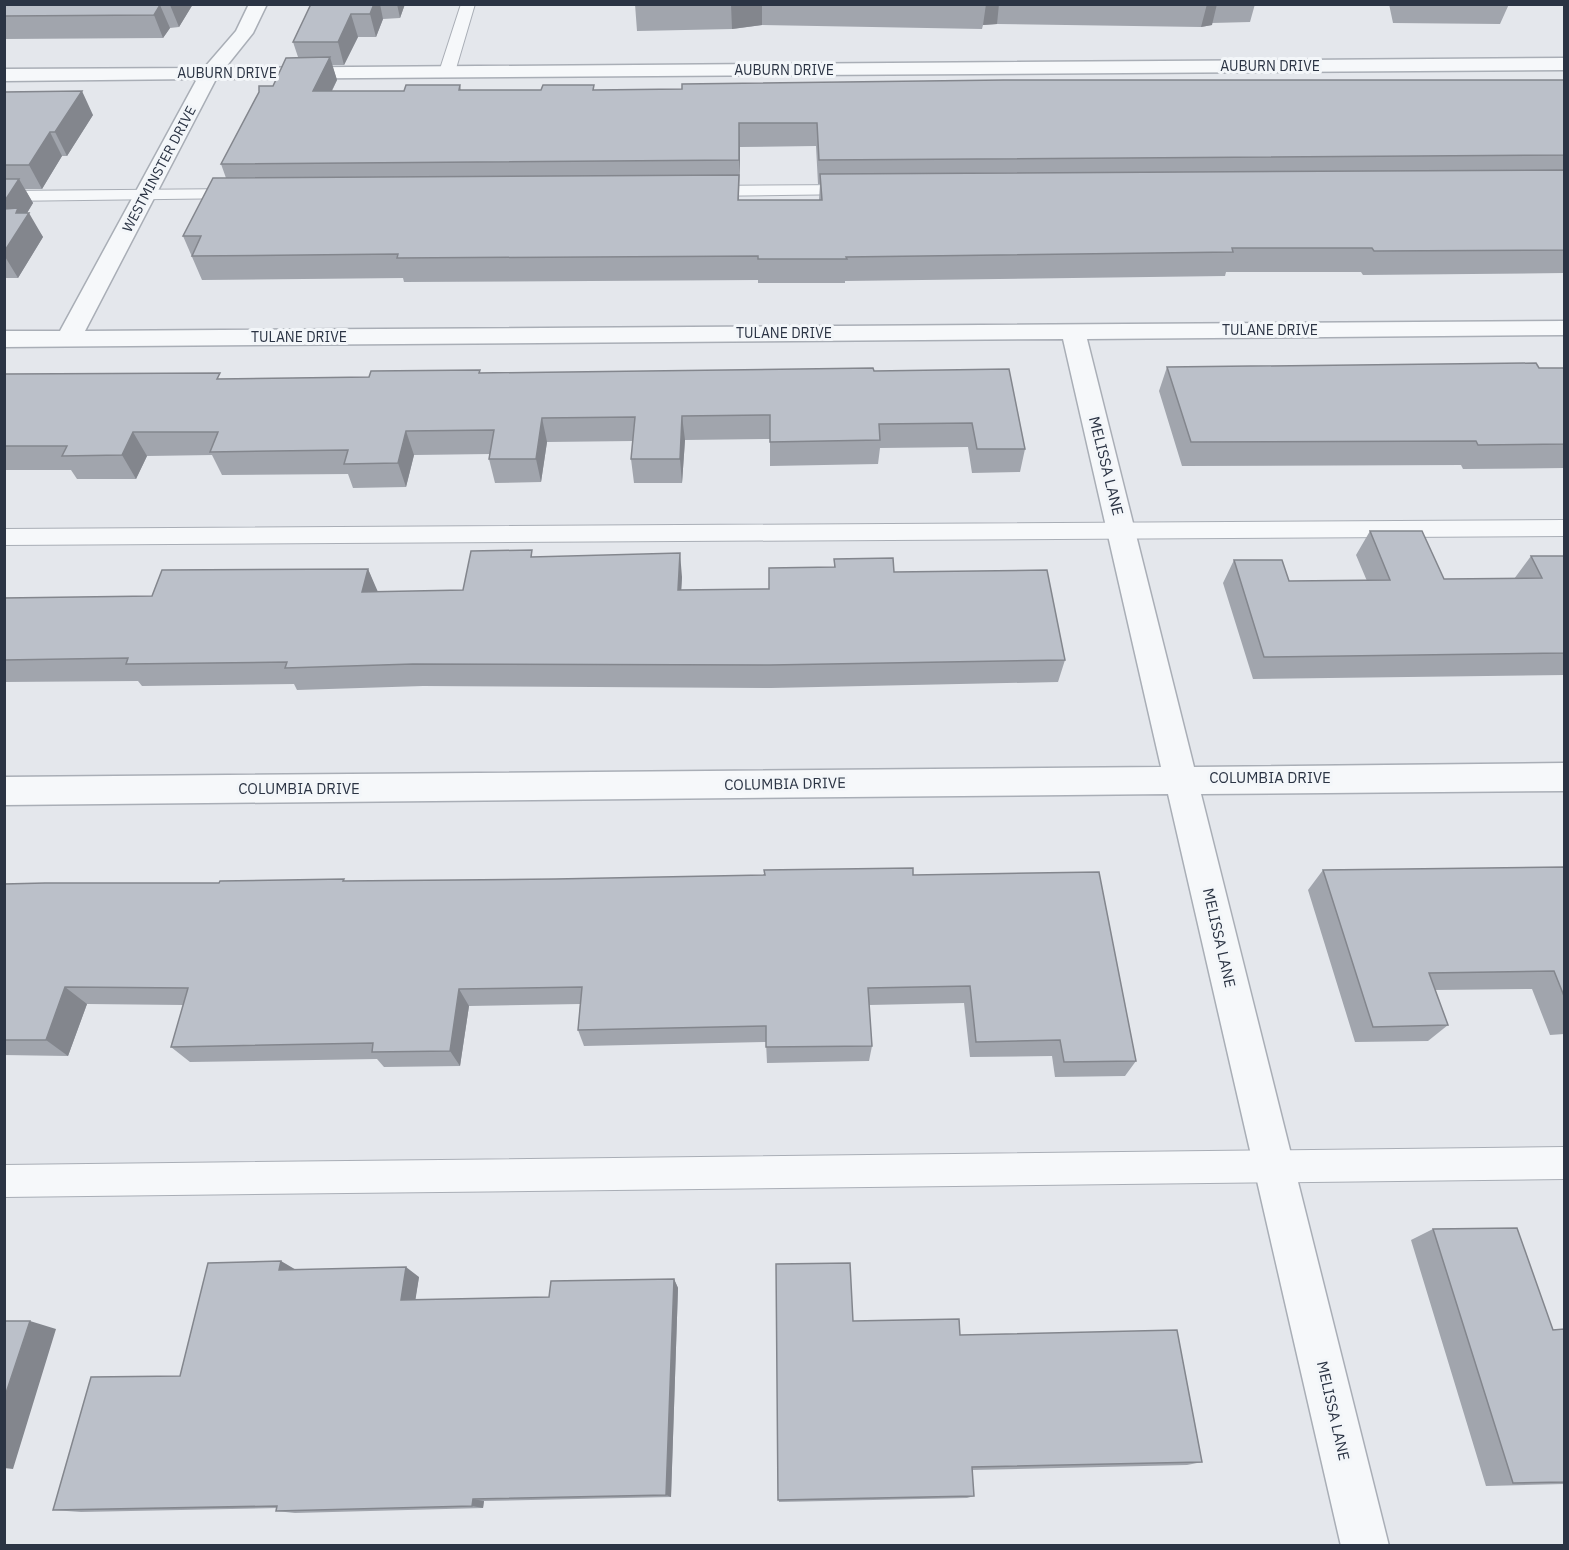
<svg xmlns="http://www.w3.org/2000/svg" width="1569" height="1550" font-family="'IBM Plex Sans',sans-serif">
<rect width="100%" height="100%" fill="#e4e7ec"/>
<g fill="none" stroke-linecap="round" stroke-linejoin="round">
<g stroke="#a9aeb6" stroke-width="2">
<path id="lane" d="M 461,4 L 475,4 L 455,72 L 447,77 L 439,72 Z
M 853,185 L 861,190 L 859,194 L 704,196 L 696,191 L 704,186 Z
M 238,189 L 244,190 L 246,194 L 244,198 L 4,201 L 4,191 Z
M 1564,520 L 1564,536 L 4,545 L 4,529 Z
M 1564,1147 L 1564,1179 L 4,1197 L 4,1165 Z"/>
</g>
<g stroke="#a9aeb6" stroke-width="3">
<path id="street" d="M 249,4 L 267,4 L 253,33 L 225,68 L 1564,58 L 1564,70 L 216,79 L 85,331 L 1564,321 L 1564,335 L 1087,339 L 1194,767 L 1564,763 L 1564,791 L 1201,794 L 1389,1546 L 1341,1546 L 1168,794 L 4,805 L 4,777 L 1161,767 L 1063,339 L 4,347 L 4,331 L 60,331 L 197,79 L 4,81 L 4,69 L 204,68 L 236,31 Z"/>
</g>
<use href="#lane" fill="#f6f8fa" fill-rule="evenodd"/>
<use href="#street" fill="#f6f8fa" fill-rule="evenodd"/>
</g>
<path fill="#a1a5ad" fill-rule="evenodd" d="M 4,4 L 193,4 L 179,27 L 170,28 L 163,38 L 4,39 Z
M 311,4 L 405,4 L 400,18 L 383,19 L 376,37 L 358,37 L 344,65 L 332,65 L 337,80 L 332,91 L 404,91 L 460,85 L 461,90 L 594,90 L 1564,80 L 1564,273 L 1363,275 L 1361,272 L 1226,272 L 1225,276 L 845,281 L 845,283 L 758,283 L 758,280 L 404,282 L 403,278 L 202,280 L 183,236 L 226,178 L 221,164 L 273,86 L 298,57 L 293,42 ZM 816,146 L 818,184 L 820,184 L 819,200 L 739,200 L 740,147 Z
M 635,4 L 1255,4 L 1250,22 L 1212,23 L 1212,25 L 1201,27 L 997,24 L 983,25 L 982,29 L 762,25 L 732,29 L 637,31 Z
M 1389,4 L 1509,4 L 1500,24 L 1393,23 Z
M 4,92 L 93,115 L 67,156 L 62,156 L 42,189 L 25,189 L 33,203 L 27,213 L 43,237 L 18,278 L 4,278 Z
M 1167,367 L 1564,368 L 1564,468 L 1463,469 L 1461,465 L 1182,466 L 1159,391 Z
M 874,371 L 1025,449 L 1020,472 L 972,473 L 968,447 L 880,448 L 878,464 L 770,466 L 770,439 L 685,440 L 682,483 L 634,483 L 631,459 L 633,441 L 547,442 L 541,482 L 495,483 L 489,459 L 490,454 L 414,455 L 406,487 L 353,488 L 348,474 L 222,475 L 212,455 L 147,456 L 136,479 L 77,479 L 71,470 L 4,470 L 4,374 L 223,379 L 369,377 L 480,373 Z
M 1370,531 L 1444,579 L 1514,579 L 1531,556 L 1564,556 L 1564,675 L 1253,679 L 1223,583 L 1234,560 L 1289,581 L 1367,581 L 1356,555 Z
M 534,557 L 682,577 L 681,590 L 769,589 L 834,567 L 834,559 L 894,572 L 1065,660 L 1058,682 L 771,688 L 423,686 L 297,690 L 294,684 L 142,686 L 138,681 L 4,682 L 4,598 L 152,596 L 368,569 L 377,592 L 463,590 Z
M 1564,867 L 1564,1034 L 1550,1035 L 1532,989 L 1435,990 L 1448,1025 L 1428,1041 L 1355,1042 L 1308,890 L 1323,870 Z
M 913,875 L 1136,1061 L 1125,1076 L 1055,1077 L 1052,1056 L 970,1057 L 964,1003 L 869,1005 L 872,1046 L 869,1061 L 767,1063 L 766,1042 L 584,1046 L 578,1030 L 580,1004 L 469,1006 L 460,1066 L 384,1067 L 377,1059 L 190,1062 L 171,1047 L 184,1005 L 87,1004 L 68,1056 L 4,1055 L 4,884 L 219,883 Z
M 1433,1229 L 1553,1330 L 1564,1329 L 1564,1484 L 1486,1486 L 1411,1240 Z
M 776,1264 L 853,1321 L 960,1335 L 1202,1462 L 1187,1465 L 972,1470 L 974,1496 L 967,1498 L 779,1502 Z
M 295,1269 L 419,1277 L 415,1300 L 549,1297 L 674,1279 L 678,1288 L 671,1497 L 484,1501 L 483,1508 L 295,1513 L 276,1511 L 277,1508 L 81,1512 L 53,1510 L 180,1376 Z"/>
<path fill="#83868d" d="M 193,4 L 179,27 L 170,5 Z
M 374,4 L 380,4 L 383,19 L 376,37 L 370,14 Z
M 397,4 L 405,4 L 400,18 Z
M 731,4 L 762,4 L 762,25 L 732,29 Z
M 986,4 L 999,4 L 997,24 L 983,25 Z
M 1207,4 L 1217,4 L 1212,25 L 1201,27 Z
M 160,5 L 170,28 L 163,38 L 154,15 Z
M 351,14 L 358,37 L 344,65 L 338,42 Z
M 330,57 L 337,80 L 320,114 L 313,91 Z
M 82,91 L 93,115 L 67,156 L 55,132 Z
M 739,123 L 740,147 L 740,184 L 739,160 Z
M 50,132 L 62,156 L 42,189 L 29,165 Z
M 19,179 L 33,203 L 24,218 L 29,213 L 43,237 L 18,278 L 4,255 L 4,202 Z
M 682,416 L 685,440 L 682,483 L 680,459 Z
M 542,418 L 547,442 L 541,482 L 536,459 Z
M 406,431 L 414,455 L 406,487 L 398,463 Z
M 133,432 L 147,456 L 136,479 L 122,455 Z
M 680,553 L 682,577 L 680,613 L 678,590 Z
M 368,569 L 378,592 L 362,592 Z
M 65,987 L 87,1004 L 68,1056 L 46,1040 Z
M 459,989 L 469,1006 L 460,1066 L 450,1051 Z
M 281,1261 L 298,1271 L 279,1270 Z
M 406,1267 L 419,1277 L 414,1309 L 401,1300 Z
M 674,1279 L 678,1288 L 671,1497 L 666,1495 Z
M 30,1321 L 56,1329 L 13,1469 L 4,1468 L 4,1399 Z
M 473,1499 L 484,1501 L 483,1508 L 472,1506 Z"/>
<path fill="#bbc0c9" stroke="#83868d" stroke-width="1.5" d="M 4,4 L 170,4 L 160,5 L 154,15 L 4,16 Z
M 311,4 L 374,4 L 370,14 L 351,14 L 338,42 L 293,42 Z
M 330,57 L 313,91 L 404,91 L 406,85 L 460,85 L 459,90 L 541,90 L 543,85 L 594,85 L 593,90 L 682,89 L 682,84 L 1004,80 L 1564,80 L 1564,155 L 819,160 L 817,123 L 739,123 L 739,160 L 221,164 L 259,92 L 259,86 L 273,86 L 286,58 Z
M 82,91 L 55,132 L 50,132 L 29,165 L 4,165 L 4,92 Z
M 1564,170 L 1564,250 L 1374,251 L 1372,248 L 1232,248 L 1233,252 L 846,257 L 847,259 L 758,259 L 758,256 L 397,258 L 398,254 L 192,256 L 201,236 L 183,236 L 213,178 L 739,175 L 738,200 L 822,200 L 820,174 Z
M 4,179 L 19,179 L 4,202 Z
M 18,208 L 16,213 L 29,213 L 4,252 L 4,209 Z
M 1536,363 L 1539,368 L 1564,368 L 1564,444 L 1478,445 L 1476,441 L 1191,442 L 1167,367 Z
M 873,368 L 874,371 L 1009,369 L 1025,449 L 977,449 L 972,423 L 879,424 L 880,440 L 770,442 L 770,415 L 682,416 L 680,459 L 631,459 L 635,417 L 542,418 L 536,459 L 489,459 L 494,430 L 406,431 L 398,463 L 344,464 L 348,450 L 210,452 L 218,432 L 133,432 L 122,455 L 62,456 L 67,446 L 4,446 L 4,374 L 220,373 L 217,379 L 369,377 L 371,371 L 480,370 L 479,373 Z
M 1370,531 L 1422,531 L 1444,579 L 1542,578 L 1531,556 L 1564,556 L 1564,653 L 1264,657 L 1234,560 L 1282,560 L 1289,581 L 1390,580 Z
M 532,550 L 531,557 L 680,553 L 678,590 L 769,589 L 769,568 L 835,567 L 834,559 L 893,558 L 894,572 L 1047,570 L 1065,660 L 770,665 L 413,664 L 285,668 L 287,662 L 126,664 L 128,658 L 4,660 L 4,598 L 152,596 L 162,570 L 368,569 L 362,592 L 463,590 L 471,551 Z
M 1564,867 L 1564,996 L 1554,971 L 1429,973 L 1448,1025 L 1373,1027 L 1323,870 Z
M 913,868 L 913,875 L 1099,872 L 1136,1061 L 1064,1062 L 1060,1040 L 976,1042 L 970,986 L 868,988 L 872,1046 L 766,1047 L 766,1026 L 578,1030 L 582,987 L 459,989 L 450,1051 L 372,1052 L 373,1043 L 171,1047 L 188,988 L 65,987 L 46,1040 L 4,1040 L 4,884 L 45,883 L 219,883 L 220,881 L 344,879 L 343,881 L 555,879 L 765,875 L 764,870 Z
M 1517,1228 L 1553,1330 L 1564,1329 L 1564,1482 L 1513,1483 L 1433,1229 Z
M 281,1261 L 279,1270 L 406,1267 L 401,1300 L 549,1297 L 551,1281 L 674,1279 L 666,1495 L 473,1499 L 472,1506 L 276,1511 L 277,1506 L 53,1510 L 91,1377 L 180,1376 L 208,1263 Z
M 850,1263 L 853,1321 L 959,1319 L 960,1335 L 1177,1330 L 1202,1462 L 972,1467 L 974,1496 L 778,1500 L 776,1264 Z
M 4,1321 L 30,1321 L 4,1399 Z"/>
<g text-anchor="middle" stroke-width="6" stroke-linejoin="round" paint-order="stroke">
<g font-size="14" fill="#2b3444" stroke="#f3f6f9">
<text x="1270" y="71">AUBURN DRIVE</text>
<text x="784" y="75">AUBURN DRIVE</text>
<text x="227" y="78">AUBURN DRIVE</text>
<text transform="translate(159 169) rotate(-62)" y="5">WESTMINSTER DRIVE</text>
<text x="1270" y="335">TULANE DRIVE</text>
<text x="784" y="338">TULANE DRIVE</text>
<text x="299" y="342">TULANE DRIVE</text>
</g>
<g font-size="15" fill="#2b3444" stroke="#f3f6f9">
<text transform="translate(1106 466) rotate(76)" y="5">MELISSA LANE</text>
<text x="1270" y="783">COLUMBIA DRIVE</text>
<text transform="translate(785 784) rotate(-1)" y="5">COLUMBIA DRIVE</text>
<text x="299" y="794">COLUMBIA DRIVE</text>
<text transform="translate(1219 938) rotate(77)" y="5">MELISSA LANE</text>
<text transform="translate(1333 1411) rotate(77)" y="5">MELISSA LANE</text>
</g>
</g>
<rect width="1569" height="1550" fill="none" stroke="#2b3444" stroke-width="12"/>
</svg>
